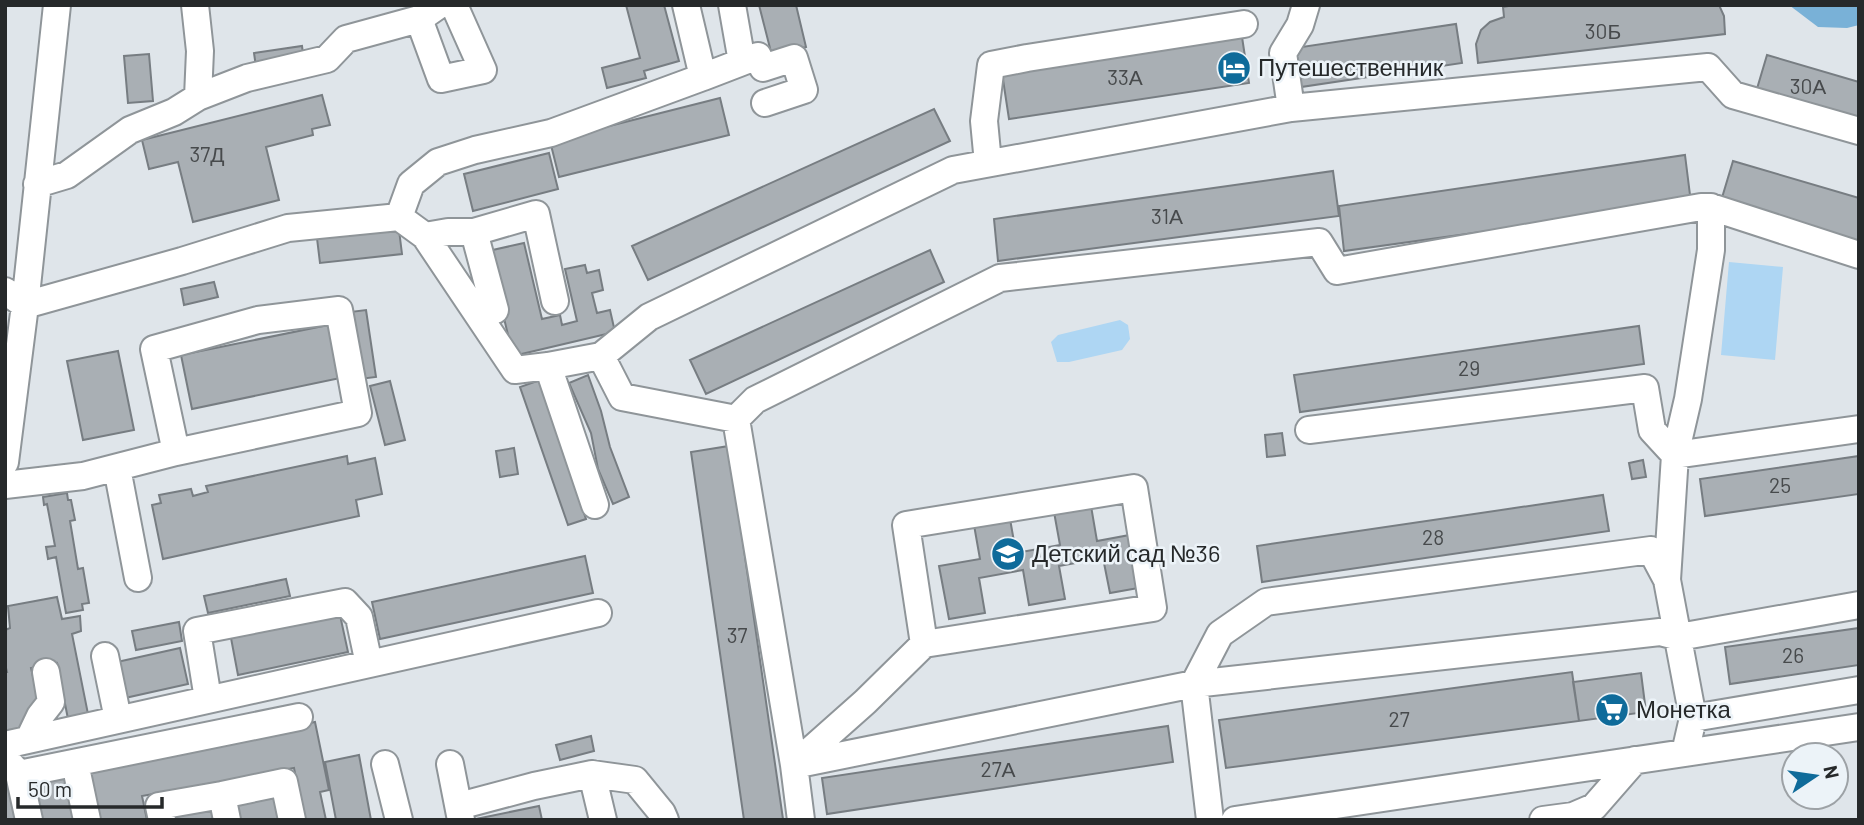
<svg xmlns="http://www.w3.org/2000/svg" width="1864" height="825" font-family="Barlow,sans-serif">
<rect width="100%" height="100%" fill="#dfe5ea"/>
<path fill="#aed6f3" d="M 1729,262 L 1783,267 L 1775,360 L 1721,355 Z
M 1120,320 L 1128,325 L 1130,339 L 1122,350 L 1069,362 L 1057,362 L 1051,342 L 1058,335 Z"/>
<path fill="#79b1d7" d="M 1789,5 L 1859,5 L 1859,25 L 1847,28 L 1818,27 Z"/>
<path fill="#a9afb4" stroke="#777d82" stroke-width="2" d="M 626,5 L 664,5 L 679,61 L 644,71 L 646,78 L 607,88 L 602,68 L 640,58 Z
M 759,5 L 796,5 L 806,47 L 772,56 Z
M 1514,5 L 1719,5 L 1724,16 L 1725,34 L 1478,63 L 1476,44 L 1481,30 L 1490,22 L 1504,17 L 1503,7 Z
M 1456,24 L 1462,63 L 1301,87 L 1295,48 Z
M 1242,37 L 1249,83 L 1009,119 L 1002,73 Z
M 302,46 L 304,61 L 256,67 L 254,53 Z
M 149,54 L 153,101 L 128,103 L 124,56 Z
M 1767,55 L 1859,82 L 1859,122 L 1756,92 Z
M 322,95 L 330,125 L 312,129 L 313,135 L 266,147 L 279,200 L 193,222 L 178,162 L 149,169 L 142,140 Z
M 720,98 L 729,135 L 559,177 L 550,141 Z
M 934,109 L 950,141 L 648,280 L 632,246 Z
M 549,153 L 558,189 L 473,211 L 464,174 Z
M 1685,155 L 1691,203 L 1344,251 L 1339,206 Z
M 1733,161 L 1859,198 L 1859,242 L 1721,201 Z
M 1333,171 L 1339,216 L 998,261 L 994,219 Z
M 398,222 L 402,254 L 320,263 L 316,230 Z
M 524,243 L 542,319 L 560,315 L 562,325 L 577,321 L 565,269 L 585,265 L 587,273 L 599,270 L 603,290 L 592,293 L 597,313 L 610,310 L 615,332 L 513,356 L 488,251 Z
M 930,250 L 944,282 L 706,394 L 690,360 Z
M 214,282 L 218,297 L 184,305 L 181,289 Z
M 366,310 L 376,377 L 360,379 L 350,312 Z
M 333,324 L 345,377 L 192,409 L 181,355 Z
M 1639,326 L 1644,364 L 1300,412 L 1294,375 Z
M 118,351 L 134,430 L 83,440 L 67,361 Z
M 588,375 L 601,411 L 610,447 L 629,497 L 613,504 L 598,469 L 591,433 L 569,383 Z
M 540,380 L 586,519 L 568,525 L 520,387 Z
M 390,381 L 405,440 L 385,445 L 370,386 Z
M 1282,433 L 1285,455 L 1267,457 L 1265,435 Z
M 729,446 L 783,819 L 779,820 L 744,820 L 691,452 Z
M 514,448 L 518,474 L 500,477 L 496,451 Z
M 347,456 L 348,464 L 375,458 L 382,494 L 356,500 L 359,516 L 163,559 L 152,505 L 161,503 L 159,495 L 191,489 L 193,496 L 208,492 L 206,486 Z
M 1859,456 L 1859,494 L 1705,516 L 1700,479 Z
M 1643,460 L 1646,477 L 1632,479 L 1629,463 Z
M 67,493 L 68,500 L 71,500 L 75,520 L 70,521 L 78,569 L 83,568 L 89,603 L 82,604 L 83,610 L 66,613 L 56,557 L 48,559 L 46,547 L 55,546 L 47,504 L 44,505 L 43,497 Z
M 1603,495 L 1609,531 L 1262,582 L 1257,546 Z
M 1091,506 L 1097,541 L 1135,534 L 1144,587 L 1110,593 L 1103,558 L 1059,566 L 1065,599 L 1029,605 L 1023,570 L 979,578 L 985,613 L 949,619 L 939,566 L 980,559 L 974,525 L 1010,519 L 1016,553 L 1060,545 L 1054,512 Z
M 585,556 L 593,593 L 380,639 L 372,602 Z
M 286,579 L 290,596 L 208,613 L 204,596 Z
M 57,597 L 62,619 L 80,616 L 81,631 L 72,634 L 88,714 L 68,719 L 57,663 L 31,668 L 38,698 L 24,730 L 5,734 L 5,672 L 7,672 L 5,664 L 5,630 L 10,628 L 8,606 Z
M 340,615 L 348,652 L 238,675 L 231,638 Z
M 179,622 L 182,641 L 136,650 L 132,631 Z
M 1859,628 L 1859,665 L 1730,684 L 1725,647 Z
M 180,648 L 188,684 L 125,698 L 117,662 Z
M 1572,672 L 1579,721 L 1226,768 L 1219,720 Z
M 1641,673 L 1646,712 L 1579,721 L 1573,682 Z
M 315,722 L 329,790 L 320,792 L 326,820 L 304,820 L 294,768 L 142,796 L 147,820 L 97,820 L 86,768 Z
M 1168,726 L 1173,762 L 827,814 L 822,778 Z
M 591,736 L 594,751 L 560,760 L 556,745 Z
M 359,755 L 371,820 L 336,820 L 325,762 Z
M 7,773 L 17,820 L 5,820 L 5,774 Z
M 67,773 L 76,820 L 37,820 L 29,781 Z
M 274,793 L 279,820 L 240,820 L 236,801 Z
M 539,806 L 542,820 L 471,820 Z
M 211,807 L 213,820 L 175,820 L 174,815 Z"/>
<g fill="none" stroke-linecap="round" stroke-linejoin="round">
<g stroke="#8f9599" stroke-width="30">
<path id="minor" d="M 419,19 L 441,79 L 483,70 L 454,5
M 742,62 L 758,56 L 763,68 L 794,58 L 804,90 L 765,103
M 703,77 L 742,62 L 732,5
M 198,97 L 247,78 L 327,59 L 346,39 L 419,19 L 439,5
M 1291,108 L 1283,53 L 1300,25 L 1306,5
M 988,163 L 984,121 L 991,65 L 1027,58 L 1244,24
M 37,184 L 67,175 L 130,130 L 174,112 L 198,97 L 200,51 L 195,5
M 399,217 L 411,184 L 438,162 L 475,150 L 551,133 L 703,77 L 686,5
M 474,232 L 495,310
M 425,236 L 448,232 L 474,232 L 536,214 L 555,301
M 5,291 L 25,305 L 182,261 L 288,228 L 399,217 L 425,236 L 515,370 L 548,366 L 601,356 L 649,317 L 953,170 L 1291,108 L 1708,67 L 1733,95 L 1859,131
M 601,356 L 622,397 L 736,419 L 794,765 L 801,820
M 548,366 L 595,505
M 736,419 L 755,400 L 1000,278 L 1319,242 L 1337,271 L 1701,207 L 1711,207 L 1859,255
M 1309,430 L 1645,388 L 1652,430 L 1675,455 L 1859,429
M 5,462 L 25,305 L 57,5
M 117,468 L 138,578
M 5,485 L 83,476 L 176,452 L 154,349 L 258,320 L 339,310 L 358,413 L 176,452
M 924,644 L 1153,608 L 1134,488 L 906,525 L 924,644 L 865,702 L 794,765 L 1194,684 L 1660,632 L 1679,637 L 1859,605
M 105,656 L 118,719
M 208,699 L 197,631 L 345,602 L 359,617 L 369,664
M 1693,718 L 1859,690
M 29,739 L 40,716 L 51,702 L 46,672
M 5,745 L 598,613
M 1685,753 L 1693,718 L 1667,580 L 1675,455 L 1688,399 L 1711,250 L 1711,207
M 5,758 L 19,774 L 299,717
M 75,763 L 87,820
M 385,764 L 399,820
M 450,764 L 461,820
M 19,774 L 29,820
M 592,774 L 603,820
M 222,795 L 227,820
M 459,806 L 534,786 L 592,774 L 635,780 L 662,813 L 665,820
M 162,820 L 159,806 L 222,795 L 284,782 L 292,820
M 1210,820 L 1194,684 L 1220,634 L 1266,602 L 1651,550 L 1667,580
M 1235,820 L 1859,727
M 1543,820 L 1573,816 L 1594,807 L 1635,760"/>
</g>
<use href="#minor" stroke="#fff" stroke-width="26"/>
</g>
<defs>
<g id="hotel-disc" transform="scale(1.75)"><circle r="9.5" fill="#0f6b9a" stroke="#ecf3f8"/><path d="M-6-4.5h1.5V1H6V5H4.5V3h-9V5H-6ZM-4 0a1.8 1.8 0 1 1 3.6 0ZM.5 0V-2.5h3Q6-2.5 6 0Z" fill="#fff"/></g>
<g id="school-disc" transform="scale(1.75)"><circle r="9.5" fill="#0f6b9a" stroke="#ecf3f8"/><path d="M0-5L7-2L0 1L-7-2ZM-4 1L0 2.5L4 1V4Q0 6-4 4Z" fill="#fff"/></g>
<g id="supermarket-disc" transform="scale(1.75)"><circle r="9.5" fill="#0f6b9a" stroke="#ecf3f8"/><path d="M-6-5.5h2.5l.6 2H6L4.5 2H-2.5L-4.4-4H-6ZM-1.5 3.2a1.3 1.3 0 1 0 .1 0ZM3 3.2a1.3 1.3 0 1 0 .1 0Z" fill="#fff"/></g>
</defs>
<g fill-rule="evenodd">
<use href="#hotel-disc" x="1234" y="68"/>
<use href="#school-disc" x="1008" y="554"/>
<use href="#supermarket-disc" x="1612" y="710"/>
</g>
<g text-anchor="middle" stroke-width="5" stroke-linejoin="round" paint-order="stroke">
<g font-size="21" fill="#474a4c">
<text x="1603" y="39">30Б</text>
<text x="1125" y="85">33А</text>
<text x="1808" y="94">30А</text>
<text x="207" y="162">37Д</text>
<text x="1167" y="224">31А</text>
<text x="1469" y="376">29</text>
<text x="1780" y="493">25</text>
<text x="1433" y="545">28</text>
<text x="737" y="643">37</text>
<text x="1793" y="663">26</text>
<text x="1399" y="727">27</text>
<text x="998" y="777">27А</text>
</g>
<g font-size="24" fill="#26292a" stroke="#ecf3f8" text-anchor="start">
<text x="1258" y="76">Путешественник</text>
<text x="1032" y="562">Детский сад №36</text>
<text x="1636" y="718">Монетка</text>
</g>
</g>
<rect width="1864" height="825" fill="none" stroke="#26292a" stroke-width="14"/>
<g transform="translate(1815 776) rotate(77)"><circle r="33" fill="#ecf3f8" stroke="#9da2a6" stroke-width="2"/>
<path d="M0-5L12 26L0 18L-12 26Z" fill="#0f6b9a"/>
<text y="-10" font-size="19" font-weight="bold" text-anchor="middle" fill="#26292a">N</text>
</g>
<path d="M18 797v10h144v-10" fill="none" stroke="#26292a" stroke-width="3.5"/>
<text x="28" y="797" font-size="21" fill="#26292a" stroke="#ecf3f8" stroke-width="5" paint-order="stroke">50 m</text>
</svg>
